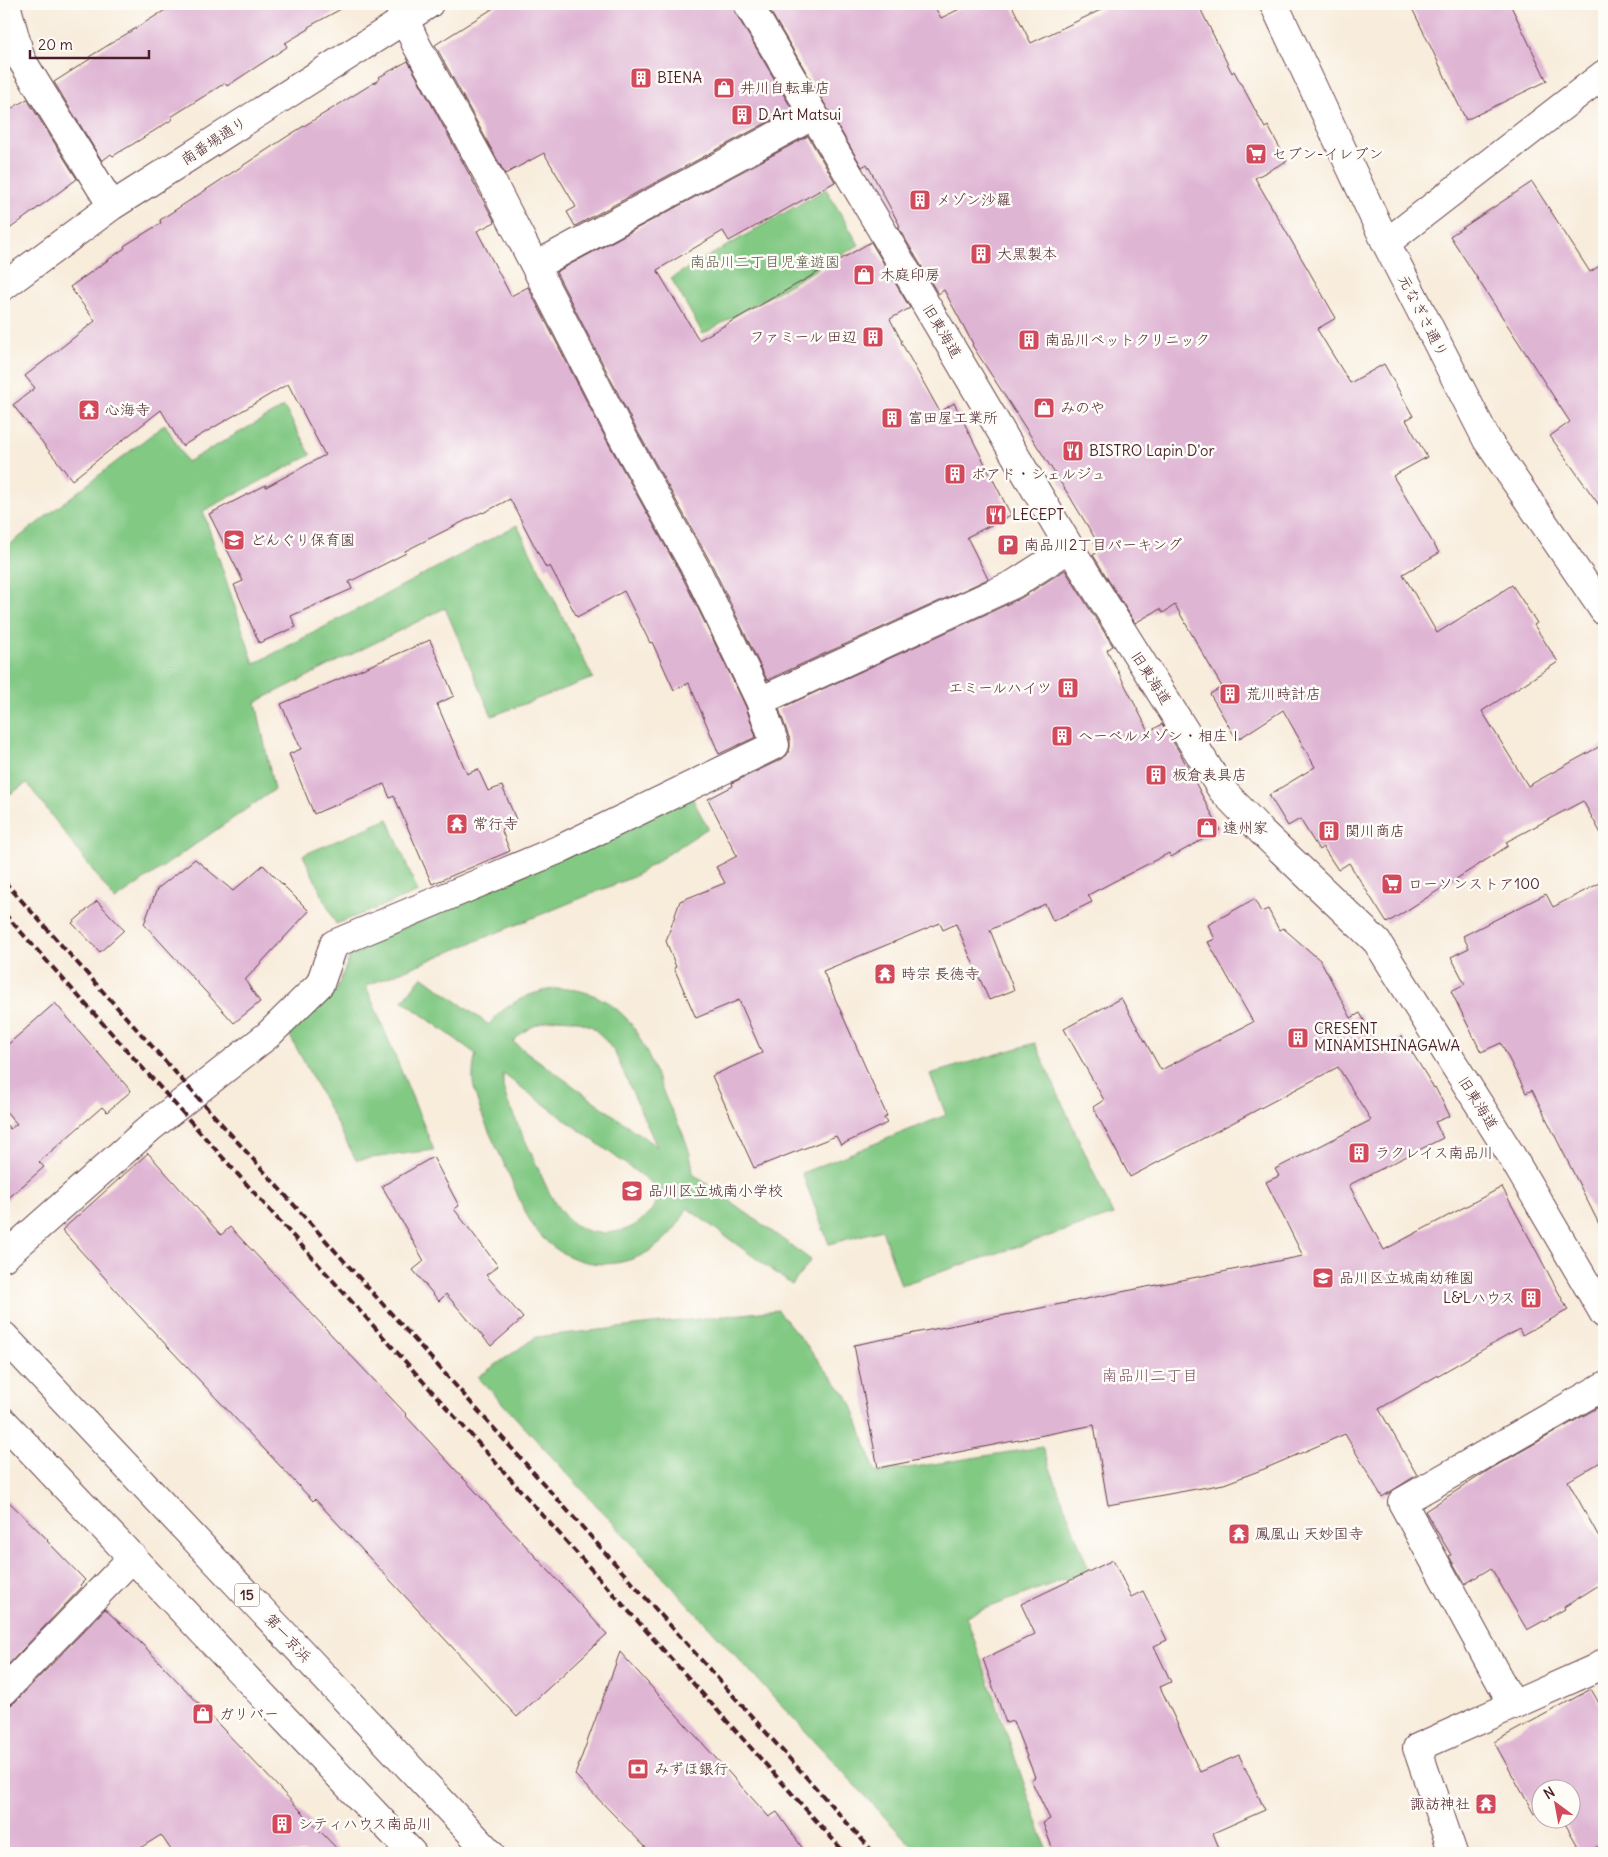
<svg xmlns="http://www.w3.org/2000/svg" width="1608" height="1857" font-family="Delius,'Klee One',sans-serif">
<rect width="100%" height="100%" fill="#fdfcf7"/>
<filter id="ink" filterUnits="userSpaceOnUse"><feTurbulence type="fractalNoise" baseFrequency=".02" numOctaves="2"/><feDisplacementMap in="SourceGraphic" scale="10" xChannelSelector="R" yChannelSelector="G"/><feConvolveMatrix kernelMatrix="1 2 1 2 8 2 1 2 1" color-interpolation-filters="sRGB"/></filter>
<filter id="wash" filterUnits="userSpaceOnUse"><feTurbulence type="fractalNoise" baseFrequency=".0096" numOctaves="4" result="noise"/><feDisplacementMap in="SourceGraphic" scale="20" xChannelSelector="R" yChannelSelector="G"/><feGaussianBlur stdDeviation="1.12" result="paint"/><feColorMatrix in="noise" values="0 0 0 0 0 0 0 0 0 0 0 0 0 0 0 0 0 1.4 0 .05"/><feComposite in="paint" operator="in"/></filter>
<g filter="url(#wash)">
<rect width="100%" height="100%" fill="#f8ecdb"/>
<path fill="#82c984" stroke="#667458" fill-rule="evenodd" d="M 826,189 L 859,245 L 703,334 L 671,278 Z
M 284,407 L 311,455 L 203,511 L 254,664 L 517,525 L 593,678 L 492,716 L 445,608 L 256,702 L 274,790 L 115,900 L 27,783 L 4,798 L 4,549 L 165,424 L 187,462 Z
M 692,798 L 708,828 L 633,877 L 366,986 L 434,1150 L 356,1160 L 289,1034 L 336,991 L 352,951 Z
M 388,819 L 418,892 L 336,924 L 303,855 Z
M 422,976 L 489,1025 C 500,1009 520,997 539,992 C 577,981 617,999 637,1033 C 648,1053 657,1077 666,1099 C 677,1122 692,1147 693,1174 L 811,1260 L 792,1285 L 687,1208 C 661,1266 588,1284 542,1237 C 525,1219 517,1192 507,1170 C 495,1143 480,1117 474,1088 C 472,1078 473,1065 476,1054 L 403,1001 ZM 556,1019 L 574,1020 L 591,1026 L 604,1038 L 615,1053 L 657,1147 L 513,1042 C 525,1028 538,1023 556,1019 ZM 503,1074 L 661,1190 C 658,1207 641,1225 624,1230 C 570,1244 555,1206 537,1166 C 527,1145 518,1124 508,1103 L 503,1087 Z
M 1035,1043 L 1113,1215 L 901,1285 L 882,1230 L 829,1244 L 802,1173 L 946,1115 L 930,1074 Z
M 778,1310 L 850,1400 L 876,1473 L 1042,1447 L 1089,1570 L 966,1616 L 1048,1853 L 918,1853 L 478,1377 L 536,1337 Z"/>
<g id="blocks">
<path fill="#dfb5d4" d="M 175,4 L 350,4 L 308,27 L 309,29 L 285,43 L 287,47 L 227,86 L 225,83 L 171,117 L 173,119 L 138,141 L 113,156 L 111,154 L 102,161 L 54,82 L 90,59 L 89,57 Z
M 500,4 L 732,4 L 735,12 L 792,109 L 575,226 L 567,212 L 576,207 L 544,153 L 505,174 L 435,45 Z
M 766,4 L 933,4 L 941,18 L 970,4 L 1011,4 L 1031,43 L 1113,4 L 1198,4 L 1232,73 L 1234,71 L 1265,128 L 1268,126 L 1287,161 L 1255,178 L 1336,318 L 1317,329 L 1350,383 L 1384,364 L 1413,416 L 1406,420 L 1427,457 L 1393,476 L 1439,553 L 1403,574 L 1437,633 L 1512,585 L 1537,623 L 1534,625 L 1558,662 L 1482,711 L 1528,786 L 1604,744 L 1604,839 L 1583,801 L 1506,842 L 1508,846 L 1387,923 L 1349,863 L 1338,870 L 1323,847 L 1319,850 L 1300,819 L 1288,826 L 1269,795 L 1315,767 L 1283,710 L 1237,740 L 1210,694 L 1222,687 L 1175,605 L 1163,613 L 1160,609 L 1135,623 L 1093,555 L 1100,551 L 1094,542 L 1096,540 L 1070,497 L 972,345 L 973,344 L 944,290 L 938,294 L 898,227 L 900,226 L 867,164 L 862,167 Z
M 1410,4 L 1510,4 L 1547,81 L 1466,120 Z
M 408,61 L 495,222 L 477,231 L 511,296 L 528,287 L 606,439 L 684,580 L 746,707 L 756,737 L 719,754 L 689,683 L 674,690 L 652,642 L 650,643 L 624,591 L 577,617 L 550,566 L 546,568 L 510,499 L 483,513 L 482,512 L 405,551 L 406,553 L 349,582 L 352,589 L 291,616 L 296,627 L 259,643 L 234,585 L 243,581 L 209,514 L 266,485 L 266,487 L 325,455 L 288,384 L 182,446 L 161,410 L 72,480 L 13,405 L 35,388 L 25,376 L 95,321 L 70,287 L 125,248 L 124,246 L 161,223 L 160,220 L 291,134 L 380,79 L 379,77 Z
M 27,99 L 77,179 L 4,233 L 4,113 Z
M 808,136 L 835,182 L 729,241 L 723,231 L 657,270 L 699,340 L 871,242 L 910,308 L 890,319 L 902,342 L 901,342 L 940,412 L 954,403 L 1011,515 L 967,537 L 988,579 L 767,680 L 712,565 L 634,425 L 556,272 Z
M 1532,182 L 1590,272 L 1604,263 L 1604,512 L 1550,436 L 1570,422 L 1450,236 Z
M 1065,570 L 1113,646 L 1107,650 L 1149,732 L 1162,724 L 1180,753 L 1220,830 L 1171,857 L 1169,853 L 1088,895 L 1092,902 L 1053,921 L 1045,904 L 990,930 L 1014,990 L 989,1000 L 956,924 L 943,930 L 940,923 L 823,971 L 887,1116 L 884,1118 L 887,1123 L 841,1145 L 836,1136 L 754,1168 L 712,1076 L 762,1053 L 739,1000 L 696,1018 L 674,968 L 676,967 L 666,941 L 680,901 L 725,883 L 716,867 L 737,856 L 708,799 L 733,786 L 732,783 L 782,759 L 787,755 L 790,748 L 790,740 L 779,709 L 1021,598 Z
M 430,640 L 454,696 L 437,704 L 467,774 L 478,769 L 488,791 L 502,786 L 517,822 L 501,829 L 510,851 L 432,884 L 394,796 L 390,798 L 384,784 L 314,814 L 289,754 L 301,749 L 281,704 Z
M 195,859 L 233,891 L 263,865 L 309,911 L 245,980 L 260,1002 L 234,1023 L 144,924 L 157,889 Z
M 1604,881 L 1604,1234 L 1532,1090 L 1526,1093 L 1501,1043 L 1481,1052 L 1451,991 L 1465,984 L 1451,957 L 1469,948 L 1463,936 L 1546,894 L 1553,907 Z
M 1254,899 L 1261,912 L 1268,909 L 1279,930 L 1283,928 L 1321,961 L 1351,1018 L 1360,1013 L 1380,1050 L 1402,1036 L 1434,1088 L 1435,1087 L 1450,1116 L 1435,1122 L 1443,1138 L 1349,1185 L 1384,1250 L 1502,1187 L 1568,1310 L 1522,1335 L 1519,1329 L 1379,1409 L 1417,1475 L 1382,1497 L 1345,1434 L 1264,1469 L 1224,1484 L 1108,1505 L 1094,1425 L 878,1468 L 854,1345 L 1303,1256 L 1266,1182 L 1279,1176 L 1275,1169 L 1371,1120 L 1338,1067 L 1130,1177 L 1093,1107 L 1104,1100 L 1064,1029 L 1121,998 L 1161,1070 L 1253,1022 L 1208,942 L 1215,939 L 1208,925 Z
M 97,901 L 124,930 L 100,952 L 72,923 Z
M 55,1003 L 131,1091 L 107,1112 L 102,1107 L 39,1162 L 44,1167 L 4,1202 L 4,1122 L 10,1129 L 17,1124 L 4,1109 L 4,1048 Z
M 148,1153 L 221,1235 L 230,1227 L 406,1414 L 405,1415 L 607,1634 L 517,1717 L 315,1499 L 313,1501 L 139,1316 L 62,1230 Z
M 433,1157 L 459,1206 L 454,1209 L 498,1266 L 486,1275 L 523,1318 L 491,1346 L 446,1294 L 439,1301 L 413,1270 L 424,1261 L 382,1186 Z
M 1604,1404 L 1604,1460 L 1568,1481 L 1604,1546 L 1604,1582 L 1564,1607 L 1565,1609 L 1527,1630 L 1491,1568 L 1465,1584 L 1449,1556 L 1451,1555 L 1425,1511 L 1492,1468 Z
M 4,1497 L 48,1540 L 47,1541 L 85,1580 L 80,1585 L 82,1587 L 4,1669 Z
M 1113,1560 L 1131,1597 L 1143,1591 L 1167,1640 L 1154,1646 L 1171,1682 L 1160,1687 L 1200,1772 L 1239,1755 L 1265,1810 L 1213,1833 L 1221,1853 L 1054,1853 L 1043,1823 L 1050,1819 L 1031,1780 L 1035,1777 L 1013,1721 L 1006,1723 L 983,1659 L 1035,1634 L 1021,1604 Z
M 105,1609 L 144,1646 L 341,1853 L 173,1853 L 161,1835 L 132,1853 L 4,1853 L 4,1706 L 9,1706 L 15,1702 Z
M 620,1652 L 769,1817 L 777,1812 L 806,1853 L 651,1853 L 575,1775 Z
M 1591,1689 L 1604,1712 L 1604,1843 L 1582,1853 L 1563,1820 L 1570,1820 L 1570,1790 L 1540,1790 L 1540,1810 L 1534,1814 L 1494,1742 Z"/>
</g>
</g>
<g filter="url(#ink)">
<use href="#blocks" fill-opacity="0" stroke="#643e45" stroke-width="1"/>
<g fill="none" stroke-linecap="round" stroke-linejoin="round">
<g stroke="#643e45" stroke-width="30">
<path id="street" d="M 6,4 L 21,59 L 112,206
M 1386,243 L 1604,74
M 535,266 L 814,115
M 4,286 L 112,206 L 429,4
M 760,701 L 1014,584 L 1070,548
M 4,1257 L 150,1128 L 268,1035 L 320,984 L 334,944 L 560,849 L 775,745 L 760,701 L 698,573 L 620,432 L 493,184 L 416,44 L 398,4
M 4,1691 L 133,1557
M 1513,1705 L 1402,1502 L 1604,1386
M 1453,1853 L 1417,1748 L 1594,1669 L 1604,1663"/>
</g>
<g stroke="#643e45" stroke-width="30">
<path id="secondary" d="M 748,4 L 1070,548 L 1222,790 L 1262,832 L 1377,942 L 1511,1155 L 1604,1314
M 1274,4 L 1386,243 L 1487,440 L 1604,611"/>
</g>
<g stroke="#643e45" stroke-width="30">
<path id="highway" d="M 4,1336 L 490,1853
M 4,1422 L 412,1853"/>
</g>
<use href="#street" stroke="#fff" stroke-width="28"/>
<use href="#secondary" stroke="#fff" stroke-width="28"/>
<use href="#highway" stroke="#fff" stroke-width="28"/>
<path stroke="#4a1f2b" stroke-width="4" stroke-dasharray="8 4" stroke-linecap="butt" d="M 4,881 L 874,1853
M 4,913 L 845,1853"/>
</g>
</g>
<defs>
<g id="building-square" transform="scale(1.125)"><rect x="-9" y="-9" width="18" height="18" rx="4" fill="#d1495b" stroke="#fdfcf7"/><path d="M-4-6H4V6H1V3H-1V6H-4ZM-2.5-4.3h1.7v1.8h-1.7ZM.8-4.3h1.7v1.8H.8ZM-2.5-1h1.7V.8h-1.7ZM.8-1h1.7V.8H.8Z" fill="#fff"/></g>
<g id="shop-square" transform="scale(1.125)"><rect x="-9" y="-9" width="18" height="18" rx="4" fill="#d1495b" stroke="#fdfcf7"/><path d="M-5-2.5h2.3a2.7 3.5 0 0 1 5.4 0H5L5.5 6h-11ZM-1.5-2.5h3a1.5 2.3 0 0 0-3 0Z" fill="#fff"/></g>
<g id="supermarket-square" transform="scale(1.125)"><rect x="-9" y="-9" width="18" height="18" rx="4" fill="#d1495b" stroke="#fdfcf7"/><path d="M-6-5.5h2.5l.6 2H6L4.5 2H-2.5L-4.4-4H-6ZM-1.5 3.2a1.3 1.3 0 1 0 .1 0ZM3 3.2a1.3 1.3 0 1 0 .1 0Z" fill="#fff"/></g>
<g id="temple-square" transform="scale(1.125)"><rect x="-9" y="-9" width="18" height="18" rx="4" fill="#d1495b" stroke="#fdfcf7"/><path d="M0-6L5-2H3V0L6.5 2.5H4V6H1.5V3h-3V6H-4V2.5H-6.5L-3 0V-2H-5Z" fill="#fff"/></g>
<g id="restaurant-square" transform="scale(1.125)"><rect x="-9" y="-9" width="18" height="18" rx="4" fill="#d1495b" stroke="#fdfcf7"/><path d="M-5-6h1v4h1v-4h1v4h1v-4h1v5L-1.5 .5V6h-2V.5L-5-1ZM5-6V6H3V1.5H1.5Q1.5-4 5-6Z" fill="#fff"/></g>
<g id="school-square" transform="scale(1.125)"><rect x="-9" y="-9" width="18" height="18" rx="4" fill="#d1495b" stroke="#fdfcf7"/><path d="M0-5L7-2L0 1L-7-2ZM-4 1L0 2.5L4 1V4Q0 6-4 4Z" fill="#fff"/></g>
<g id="parking-square" transform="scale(1.125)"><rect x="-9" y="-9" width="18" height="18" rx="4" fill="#d1495b" stroke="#fdfcf7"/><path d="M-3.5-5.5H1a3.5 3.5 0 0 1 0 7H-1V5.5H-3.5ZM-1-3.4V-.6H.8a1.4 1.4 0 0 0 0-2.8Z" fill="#fff"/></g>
<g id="bank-square" transform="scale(1.125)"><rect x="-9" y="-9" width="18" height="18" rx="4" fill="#d1495b" stroke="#fdfcf7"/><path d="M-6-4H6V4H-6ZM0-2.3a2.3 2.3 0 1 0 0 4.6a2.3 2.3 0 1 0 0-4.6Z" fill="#fff"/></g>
</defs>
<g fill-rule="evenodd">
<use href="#building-square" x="641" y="78"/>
<use href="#shop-square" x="724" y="88"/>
<use href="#building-square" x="742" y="115"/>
<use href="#supermarket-square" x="1256" y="154"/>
<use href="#building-square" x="920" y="200"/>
<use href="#building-square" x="981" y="254"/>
<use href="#shop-square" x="864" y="275"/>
<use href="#building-square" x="873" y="337"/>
<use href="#building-square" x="1029" y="340"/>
<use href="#shop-square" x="1044" y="408"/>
<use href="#temple-square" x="89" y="410"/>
<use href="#building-square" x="892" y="418"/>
<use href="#restaurant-square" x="1073" y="451"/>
<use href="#building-square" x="955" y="474"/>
<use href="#restaurant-square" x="996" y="515"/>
<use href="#school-square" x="234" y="540"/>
<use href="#parking-square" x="1008" y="545"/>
<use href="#building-square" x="1068" y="688"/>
<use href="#building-square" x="1230" y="694"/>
<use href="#building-square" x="1062" y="736"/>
<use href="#building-square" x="1156" y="775"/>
<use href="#temple-square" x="457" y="824"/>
<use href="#shop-square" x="1207" y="828"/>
<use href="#building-square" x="1329" y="831"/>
<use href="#supermarket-square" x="1392" y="884"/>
<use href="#temple-square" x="885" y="974"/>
<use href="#building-square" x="1298" y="1038"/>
<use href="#building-square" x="1359" y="1153"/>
<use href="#school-square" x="632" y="1191"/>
<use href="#school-square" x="1323" y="1278"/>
<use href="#building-square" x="1531" y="1298"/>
<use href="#temple-square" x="1239" y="1534"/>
<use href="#shop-square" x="203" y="1714"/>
<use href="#bank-square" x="638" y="1769"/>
<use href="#temple-square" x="1486" y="1804"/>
<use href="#building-square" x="282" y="1824"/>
</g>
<g text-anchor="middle" stroke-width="5" stroke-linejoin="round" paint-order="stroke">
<rect fill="#fdfcf7" stroke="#806168" stroke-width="1" x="234.5" y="1583.5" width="25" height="23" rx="4"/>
<g font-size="14" font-weight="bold" fill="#4a1f2b">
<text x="247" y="1600">15</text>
</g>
<g font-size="15" fill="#4a1f2b" stroke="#fdfcf7" text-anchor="start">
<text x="657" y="83">BIENA</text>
<text x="740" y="93">井川自転車店</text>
<text x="758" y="120">D Art Matsui</text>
<text x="1272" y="159">セブン-イレブン</text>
<text x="936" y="205">メゾン沙羅</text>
<text x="997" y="259">大黒製本</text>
<text x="880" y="280">木庭印房</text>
<text x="857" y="342" text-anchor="end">ファミール 田辺</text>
<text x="1045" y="345">南品川ペットクリニック</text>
<text x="1060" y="413">みのや</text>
<text x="105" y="415">心海寺</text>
<text x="908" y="423">富田屋工業所</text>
<text x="1089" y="456">BISTRO Lapin D'or</text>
<text x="971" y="479">ボアド・シェルジュ</text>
<text x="1012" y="520">LECEPT</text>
<text x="250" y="545">どんぐり保育園</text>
<text x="1024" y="550">南品川2丁目パーキング</text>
<text x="1052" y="693" text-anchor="end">エミールハイツ</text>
<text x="1246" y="699">荒川時計店</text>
<text x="1078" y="741">へーベルメゾン・相庄Ⅰ</text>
<text x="1172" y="780">板倉表具店</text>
<text x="473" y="829">常行寺</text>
<text x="1223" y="833">遠州家</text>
<text x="1345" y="836">関川商店</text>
<text x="1408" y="889">ローソンストア100</text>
<text x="901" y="979">時宗 長徳寺</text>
<text x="1314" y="1034">CRESENT<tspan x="1314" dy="17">MINAMISHINAGAWA</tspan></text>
<text x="1375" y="1158">ラクレイス南品川</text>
<text x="648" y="1196">品川区立城南小学校</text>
<text x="1339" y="1283">品川区立城南幼稚園</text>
<text x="1515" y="1303" text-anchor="end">L&amp;Lハウス</text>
<text x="1255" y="1539">鳳凰山 天妙国寺</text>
<text x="219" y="1719">ガリバー</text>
<text x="654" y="1774">みずほ銀行</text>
<text x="1470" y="1809" text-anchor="end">諏訪神社</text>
<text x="298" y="1829">シティハウス南品川</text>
</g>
<g font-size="15" fill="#4a1f2b" stroke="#fdfcf7">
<text transform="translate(214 141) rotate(-33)" y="5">南番場通り</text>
<text transform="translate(1423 316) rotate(63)" y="5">元なぎさ通り</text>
<text transform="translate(942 331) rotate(59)" y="5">旧東海道</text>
<text transform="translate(1151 678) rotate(57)" y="5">旧東海道</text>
<text transform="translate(1478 1103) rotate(58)" y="5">旧東海道</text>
<text transform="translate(288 1638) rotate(47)" y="5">第一京浜</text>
</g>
<g font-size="15" fill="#5e5a4a" stroke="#fdfcf7">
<text x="765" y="267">南品川二丁目児童遊園</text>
</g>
<g font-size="16" fill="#7e5466" stroke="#fdfcf7">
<text x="1150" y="1381">南品川二丁目</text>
</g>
</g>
<rect width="1608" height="1857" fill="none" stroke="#fdfcf7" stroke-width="20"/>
<g transform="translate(1556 1804) rotate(328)"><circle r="24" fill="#fdfcf7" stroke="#b5a4a5"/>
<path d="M0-4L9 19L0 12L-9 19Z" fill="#d1495b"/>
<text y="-8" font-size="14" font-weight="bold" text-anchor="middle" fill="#4a1f2b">N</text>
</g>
<path d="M30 50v8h119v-8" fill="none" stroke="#4a1f2b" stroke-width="2.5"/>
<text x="38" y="50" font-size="15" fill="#4a1f2b" stroke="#fdfcf7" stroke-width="4" paint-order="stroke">20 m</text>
</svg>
